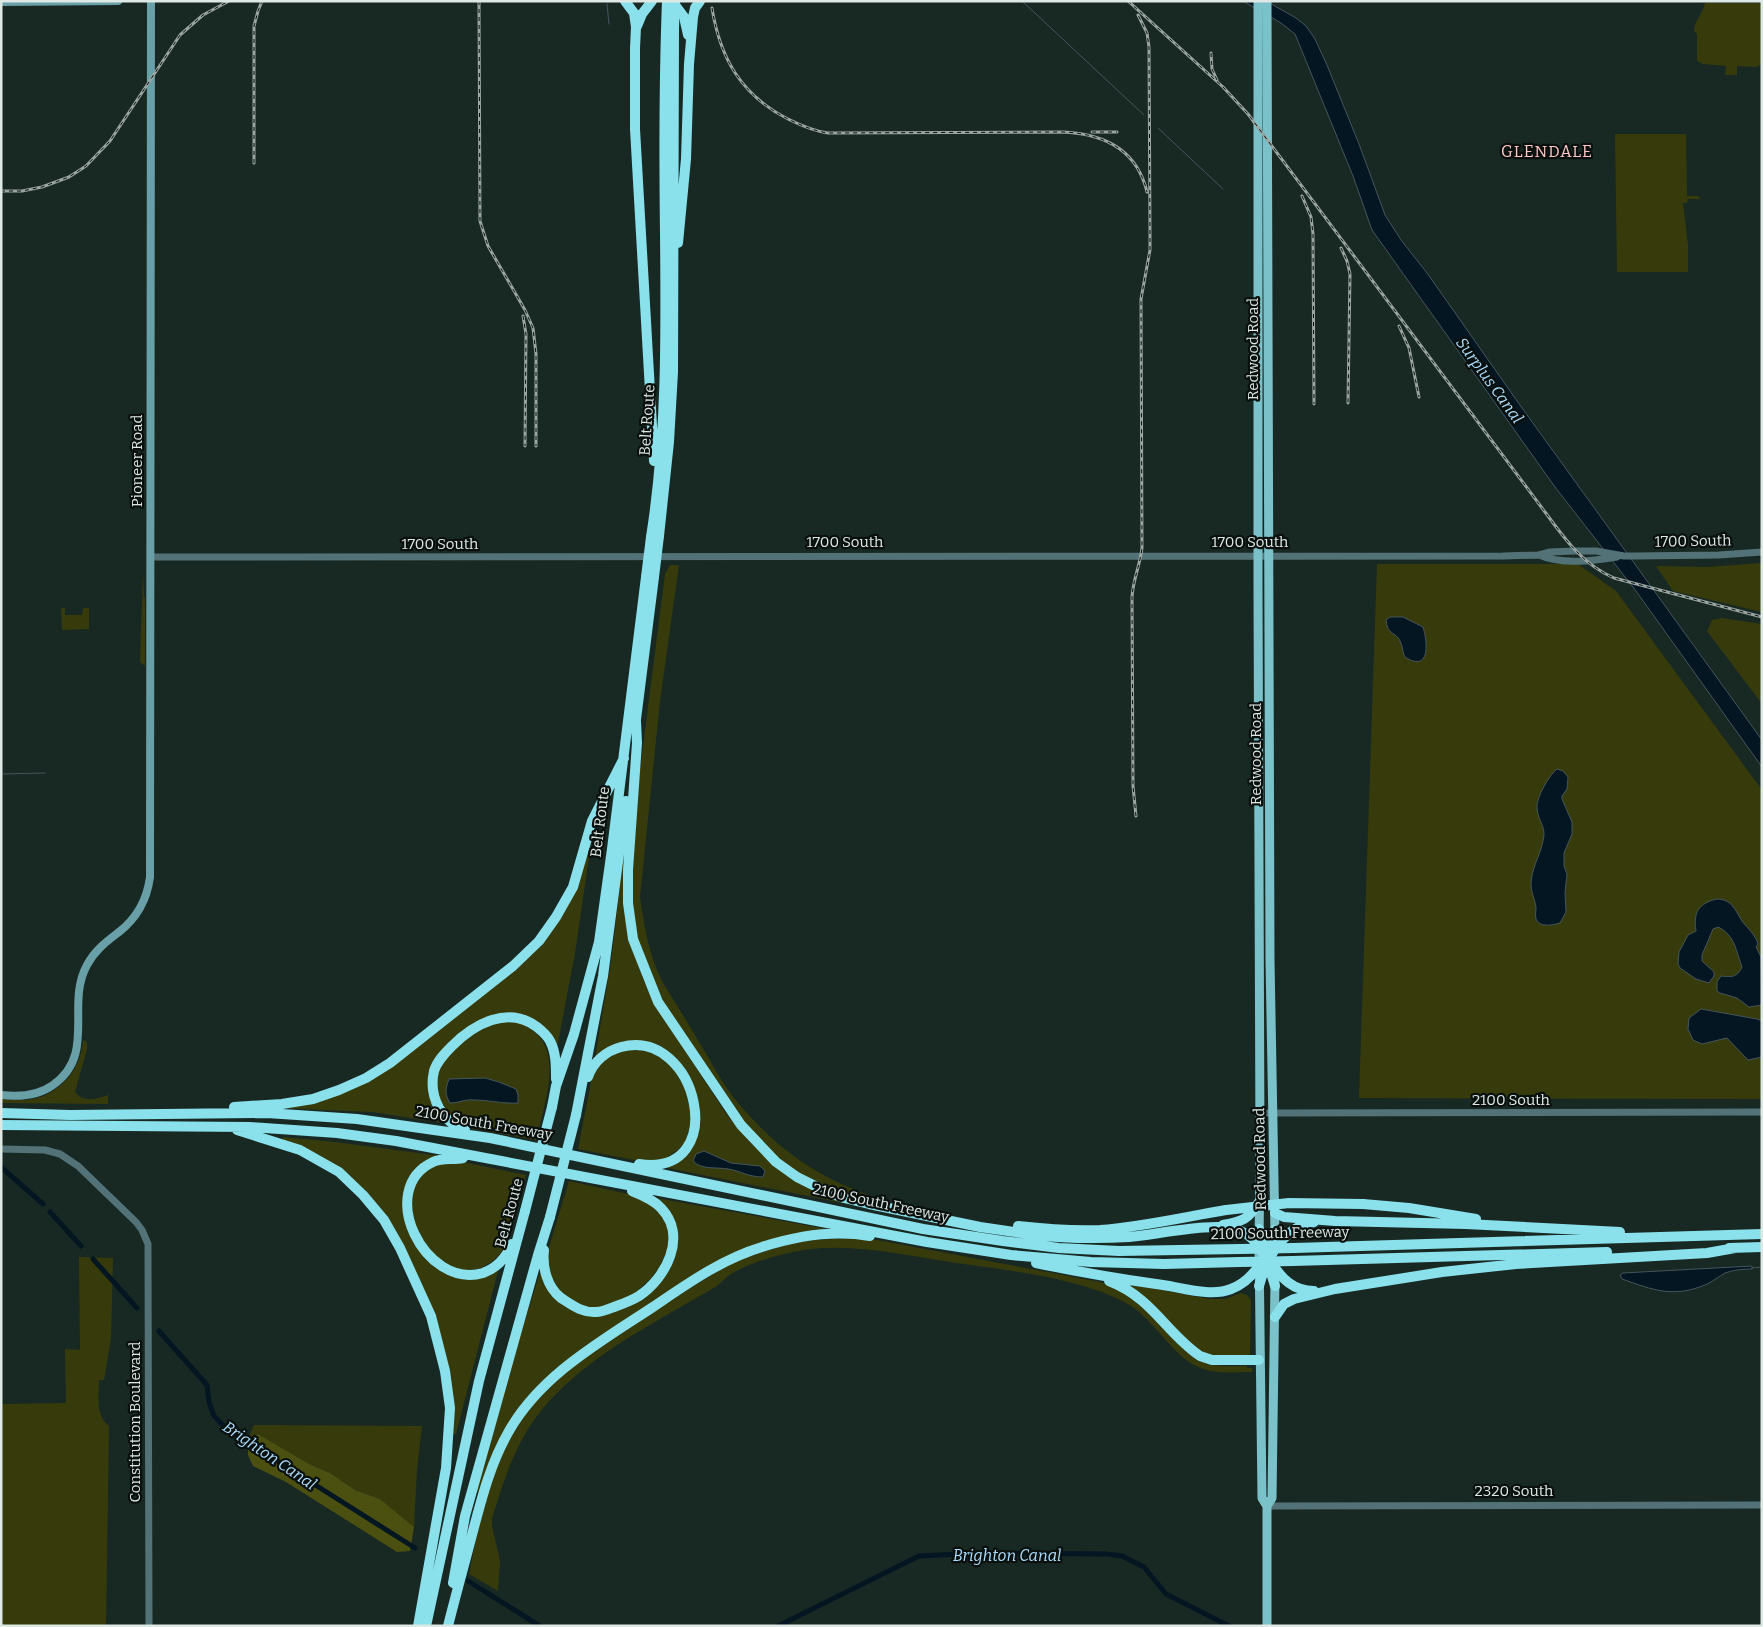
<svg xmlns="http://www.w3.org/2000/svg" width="1763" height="1627" font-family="Bitter,serif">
<rect width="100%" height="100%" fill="#182924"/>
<path fill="#373b0b" d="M 1705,3 L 1762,3 L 1762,64 L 1756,67 L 1737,66 L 1737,75 L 1725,75 L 1726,66 L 1703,64 L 1697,61 L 1697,34 L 1694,31 C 1694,21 1703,13 1705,3 Z
M 1615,134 L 1686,134 L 1687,196 L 1698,196 L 1701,199 L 1688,199 L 1687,203 L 1683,203 L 1688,245 L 1688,272 L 1617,272 Z
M 1762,563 L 1762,612 L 1673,591 L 1656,566 L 1707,567 Z
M 1377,564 L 1578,564 L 1616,591 L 1762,790 L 1762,1099 L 1359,1098 Z
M 670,565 L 679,565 L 660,701 L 640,897 C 644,925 649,956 662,981 C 673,1000 685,1018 696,1037 C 710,1059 722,1085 739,1104 C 782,1155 827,1183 890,1202 L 890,1204 L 845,1194 L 813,1182 L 781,1162 L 742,1124 L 652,986 L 630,913 L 636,801 L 665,574 Z
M 143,572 L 144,595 L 143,597 L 145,597 L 145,666 L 140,662 Z
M 61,608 L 65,608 L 65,615 L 82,615 L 83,608 L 89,608 L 89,629 L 62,630 Z
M 1722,618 L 1762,624 L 1762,704 L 1707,631 L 1712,620 Z
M 588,844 L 591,844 L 575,953 L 557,1048 L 522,1017 L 461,1032 L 428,1086 L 432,1104 L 443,1123 L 372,1112 L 278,1108 L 373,1075 L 498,980 L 556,917 Z
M 624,851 L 623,878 L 629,938 L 645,984 L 662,1016 L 725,1112 L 751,1143 L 764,1155 L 828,1196 L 848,1204 L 658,1166 L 669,1162 L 697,1128 L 674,1058 L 663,1049 L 651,1044 L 595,1058 L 611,962 Z
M 491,1022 C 500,1022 510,1021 519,1023 C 522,1023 526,1026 529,1028 C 566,1050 543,1107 536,1140 L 463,1127 L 443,1112 L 436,1099 L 435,1074 L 446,1054 Z
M 83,1040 L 87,1042 L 87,1049 L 75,1092 C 83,1103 98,1099 108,1095 L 108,1104 L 1,1103 L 1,1099 C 12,1100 22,1101 33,1099 C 60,1094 82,1068 83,1040 Z
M 630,1047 L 663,1056 L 682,1080 L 693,1116 L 686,1141 L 679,1149 L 663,1160 L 653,1162 L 634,1160 L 578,1149 L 592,1077 L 603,1060 Z
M 283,1137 L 335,1142 L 441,1156 L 407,1187 L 422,1255 L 427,1261 L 447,1273 L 499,1267 L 456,1434 L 453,1434 L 447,1361 L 432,1308 L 360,1186 L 282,1140 Z
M 458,1161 L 526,1175 L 505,1246 L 500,1254 L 493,1261 L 481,1268 L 464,1271 L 438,1263 L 416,1232 L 410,1197 L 420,1177 L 436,1164 Z
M 569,1181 L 637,1196 L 654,1206 L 667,1223 L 669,1240 L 667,1250 L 660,1266 L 652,1277 L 632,1296 L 601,1309 L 571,1304 L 550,1282 L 547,1254 Z
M 656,1198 L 838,1231 L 801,1235 L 698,1275 L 585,1346 L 555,1369 L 534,1391 L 479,1493 L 476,1492 L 505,1383 L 540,1273 L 543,1274 L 546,1284 L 594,1315 L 652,1286 L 676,1239 Z
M 849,1238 L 877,1240 L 1100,1282 L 1112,1286 L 1133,1298 L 1192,1356 C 1211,1368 1225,1366 1247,1366 L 1247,1368 L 1252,1368 L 1252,1372 C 1236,1372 1218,1374 1203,1369 C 1170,1357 1156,1319 1126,1303 C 1079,1277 1003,1270 950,1262 C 904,1255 857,1244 811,1249 C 787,1252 748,1262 728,1276 C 724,1279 721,1283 717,1286 C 650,1326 564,1366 524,1436 C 509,1462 501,1490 492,1518 L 492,1526 L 500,1561 L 498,1591 L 469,1574 L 487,1485 L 517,1421 L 582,1355 L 736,1260 L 799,1241 Z
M 79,1257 L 113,1258 L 111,1338 L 104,1380 L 99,1380 C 99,1396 95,1416 109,1426 L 106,1626 L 1,1626 L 1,1404 L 66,1403 L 65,1349 L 80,1350 Z
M 1126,1283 L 1209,1299 L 1225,1299 L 1241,1293 L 1247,1295 L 1251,1300 L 1250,1357 L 1221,1358 L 1200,1353 Z
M 254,1425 L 422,1426 L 417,1469 L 414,1527 L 380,1499 L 355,1490 L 330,1473 L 311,1465 L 258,1434 L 248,1439 Z"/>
<path fill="#4b5010" d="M 258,1434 L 311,1465 L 330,1473 L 355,1490 L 380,1499 L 414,1527 L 410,1551 L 397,1552 L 286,1482 L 253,1466 L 248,1455 L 248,1439 Z"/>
<path fill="#041621" stroke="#45555c" d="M 1243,1 L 1266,1 L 1296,18 L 1306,26 L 1315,39 L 1327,65 L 1359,144 L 1385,215 L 1401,240 L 1427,273 L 1522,408 L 1762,740 L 1762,767 L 1636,591 L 1555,487 L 1372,230 L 1353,176 L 1295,34 L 1281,23 Z
M 1390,617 L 1403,617 L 1423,627 C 1428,643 1430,673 1405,657 C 1402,652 1403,646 1400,641 C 1396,632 1387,635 1386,620 Z
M 1557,769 L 1563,771 L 1568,777 L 1567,789 L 1562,796 L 1562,799 L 1572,822 L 1572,834 L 1564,853 L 1564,866 L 1567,874 L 1565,893 L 1566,912 L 1560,923 C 1553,925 1539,928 1536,919 C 1535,915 1536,911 1536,907 C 1535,900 1531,892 1531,885 C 1531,869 1540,856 1543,841 C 1547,827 1538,822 1537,808 C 1536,798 1549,775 1557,769 Z
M 1717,899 C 1732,899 1735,910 1742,921 C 1748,929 1755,934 1758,944 L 1756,947 L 1761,957 L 1762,1005 L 1749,1007 L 1737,998 L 1720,993 L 1717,991 L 1717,982 L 1721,976 C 1731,977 1737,978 1742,967 C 1736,951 1735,935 1718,927 L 1713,929 L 1702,955 L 1702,961 L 1714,972 L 1714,976 L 1709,983 L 1696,979 L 1680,968 L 1678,964 L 1679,952 L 1688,935 L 1696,931 C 1693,912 1699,903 1717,899 Z
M 1701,1009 L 1757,1019 L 1762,1021 L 1762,1057 L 1748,1060 L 1727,1038 L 1702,1044 L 1693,1040 L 1688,1029 L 1689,1018 Z
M 485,1078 L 499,1082 L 516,1089 L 518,1095 L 518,1103 C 503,1104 489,1100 474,1100 C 465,1099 459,1103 450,1103 C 445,1095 445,1089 449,1079 Z
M 704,1151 L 731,1163 L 760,1166 L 765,1171 L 763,1177 C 748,1177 741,1171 728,1169 C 717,1167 701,1170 693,1161 L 696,1154 Z
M 1752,1266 L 1752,1269 C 1743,1269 1733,1270 1725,1273 C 1718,1277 1712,1282 1705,1285 C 1673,1298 1653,1290 1622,1279 L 1620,1275 L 1623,1273 Z"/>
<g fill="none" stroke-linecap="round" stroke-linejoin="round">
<path stroke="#45555c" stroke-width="1" d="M 1022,1 L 1144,115
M 607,4 L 609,24
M 1158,128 L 1223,189
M 1,774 L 45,773
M 1752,1268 L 1762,1267"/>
<path stroke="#041621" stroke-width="5" d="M 1,1167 L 43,1204
M 50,1212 L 81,1246
M 93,1259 L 137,1308
M 159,1331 L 207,1385 L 209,1402 L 214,1416 L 227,1429 L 415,1548
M 468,1581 L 540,1626
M 778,1626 L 919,1556 L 981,1553 L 1107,1554 L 1122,1556 L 1144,1567 L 1166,1594 L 1229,1626"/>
<path stroke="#527277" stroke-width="7" d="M 1539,555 C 1562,565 1593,561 1617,557
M 151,557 L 1503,556 L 1539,555 L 1550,552 L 1575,551 L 1596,551 L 1624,556 L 1635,556 L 1719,555 L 1762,552
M 1260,1113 L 1762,1112
M 1,1149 L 45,1150 L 60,1154 L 78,1166 L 136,1222 L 142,1230 L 148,1244 L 149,1626
M 1267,1506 L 1762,1505"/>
<path stroke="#699fa6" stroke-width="8" d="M 1,2 L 118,1
M 1,1095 C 19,1097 38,1096 53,1085 C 97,1054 65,1005 87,965 C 95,950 106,942 119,932 C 137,918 147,900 150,877 L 151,1"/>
<path stroke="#7ac1ca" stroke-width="9" d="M 1258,1 L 1258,586 L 1260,1149 L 1259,1246 L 1262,1498 L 1267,1506
M 1267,1 L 1270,960 L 1275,1236
M 1267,1626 L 1267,1506 L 1272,1498 L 1275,1279"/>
<path stroke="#8ae0eb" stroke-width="10" d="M 625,1 L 634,13 L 636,27 L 635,48 L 635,129 L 654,461
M 672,1 L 684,17 L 688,35
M 637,26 L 642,14 L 652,1
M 678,243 L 686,159 L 689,64 L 693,17 L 695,8 L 700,1
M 659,536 L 669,442 L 673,372 L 674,28
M 651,537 C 667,436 666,334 665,233 C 664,156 664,78 667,1
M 636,721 L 637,743 L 628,870 L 628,903 L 633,939 L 658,1002 L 741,1125 L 776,1162 L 797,1177 L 827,1192 L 844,1198 L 869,1204 L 980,1227 L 1035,1235
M 635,727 L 654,577
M 588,1077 C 593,1062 606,1051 621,1047 C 698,1026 732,1178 639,1164
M 234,1107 L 282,1104 L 313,1099 L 339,1090 L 366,1078 L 390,1063 L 513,966 L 539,941 L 556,917 L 573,887 L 592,821 L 624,758
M 552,1107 L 556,1086 L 574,1034 L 599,942 L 612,849 L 646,577
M 1,1113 L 70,1115 L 267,1113 L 357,1119 L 490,1138 L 923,1229 L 1003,1241 L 1059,1248 L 1119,1251 L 1240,1249
M 576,1115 L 603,976 L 626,801
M 1,1125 L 250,1127 L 337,1133 L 396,1141 L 927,1242 L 1011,1255 L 1091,1262 L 1164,1264 L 1239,1262
M 237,1130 L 300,1150 L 339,1172 L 363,1195 L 384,1220 L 400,1248 L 431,1316 L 445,1371 L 450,1408 L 446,1468 L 418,1626
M 465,1130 C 454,1127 445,1118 439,1108 C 433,1097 431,1084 434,1071 C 437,1061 445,1053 452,1046 C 474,1024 508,1005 537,1027 C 542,1031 547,1035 550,1041 C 556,1052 556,1066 556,1079
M 463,1158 C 453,1160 442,1158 433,1162 C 375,1189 425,1290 483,1273 C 497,1268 506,1258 512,1244
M 1363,1204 L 1409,1208 L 1476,1219
M 1275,1213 L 1284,1217 L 1335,1221 L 1466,1224 L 1620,1232
M 1223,1225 C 1243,1221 1248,1220 1259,1202
M 1018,1226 C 1045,1229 1073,1231 1100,1230 C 1142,1227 1184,1217 1226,1210
M 1259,1229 L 1264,1249
M 1030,1235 C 1062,1238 1096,1239 1129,1237 C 1155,1235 1218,1221 1239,1230 C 1261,1239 1269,1265 1275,1286
M 1294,1248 L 1762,1234
M 1729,1248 L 1762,1247
M 544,1250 C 542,1267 547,1287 561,1298 C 572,1305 582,1313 596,1312 C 602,1312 609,1309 614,1307 C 622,1304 631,1301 639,1296 C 666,1278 688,1236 661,1208 C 654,1200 642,1195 632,1191
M 1293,1261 L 1607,1252
M 1271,1262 C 1281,1278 1293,1291 1314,1291
M 1036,1263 C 1078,1272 1120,1279 1163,1285 C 1184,1288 1211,1297 1231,1289 C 1255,1280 1269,1253 1275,1230
M 1109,1281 C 1153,1298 1165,1332 1200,1356 L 1212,1360 L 1259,1360
M 1259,1286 C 1267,1257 1282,1228 1314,1222
M 1275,1317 L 1284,1304 L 1294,1299 L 1335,1289 L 1442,1272 L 1516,1264 L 1707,1253 L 1735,1248
M 453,1583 L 465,1516 L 538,1255 L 550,1217
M 426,1626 L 479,1381 L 525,1211
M 448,1626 C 456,1594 465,1562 473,1531 C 482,1497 491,1462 509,1431 C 541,1375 600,1342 653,1307 C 687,1284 722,1259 762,1247 C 796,1236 835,1230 870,1236"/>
<g stroke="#99a5a1" stroke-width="3">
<path id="rail" d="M 479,1 L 480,221 L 488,246 L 525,310 L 533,328 L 536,354 L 536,446
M 1128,1 L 1223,87 L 1248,114 L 1545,512 C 1565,539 1582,564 1614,578 L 1762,617
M 712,8 C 720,58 741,95 788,119 C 800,125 814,131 828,133 L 1064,132 C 1104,134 1137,150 1147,192
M 1211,53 L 1212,69 L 1217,80
M 1092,132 L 1117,132
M 254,163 L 254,26 L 258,11 L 262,1
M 1,191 L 22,191 L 42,187 L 69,177 L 86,166 L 110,141 L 180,35 L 203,15 L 229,1
M 1302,196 L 1311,217 L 1313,234 L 1314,404
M 1341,248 L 1347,261 L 1350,274 L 1348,403
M 523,316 L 526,334 L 525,446
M 1399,326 L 1409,348 L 1419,397
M 1136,816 L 1133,786 L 1132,597 C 1133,580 1140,565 1142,548 L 1141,299 L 1150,250 L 1150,233 L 1149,47 L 1147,33 L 1138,15"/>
</g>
<use href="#rail" stroke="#09100e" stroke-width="1" stroke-dasharray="4" stroke-linecap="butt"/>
<path stroke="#8ae0eb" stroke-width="10" d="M 674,28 L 675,1
M 646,577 L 651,537
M 654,577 L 659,536
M 1226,1210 L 1289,1203 L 1363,1204
M 525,1211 L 552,1107
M 550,1217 L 576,1115
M 1240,1249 L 1294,1248
M 1239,1262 L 1293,1261"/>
</g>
<g text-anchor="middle" stroke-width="4.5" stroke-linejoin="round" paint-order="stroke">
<g font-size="15" fill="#dee8e5" stroke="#09100e">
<text transform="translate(1253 349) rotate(-90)" y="5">Redwood Road</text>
<text transform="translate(647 420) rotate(-86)" y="5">Belt Route</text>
<text transform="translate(137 461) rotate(-90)" y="5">Pioneer Road</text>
<text transform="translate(1693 541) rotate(-1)" y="5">1700 South</text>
<text x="845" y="547">1700 South</text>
<text x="1250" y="547">1700 South</text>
<text x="440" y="549">1700 South</text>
<text transform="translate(1256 754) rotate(-90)" y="5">Redwood Road</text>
<text transform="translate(600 822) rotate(-83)" y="5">Belt Route</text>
<text x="1511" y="1105">2100 South</text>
<text transform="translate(484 1123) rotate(10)" y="5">2100 South Freeway</text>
<text transform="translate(1260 1159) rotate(-91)" y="5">Redwood Road</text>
<text transform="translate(881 1203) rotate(12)" y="5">2100 South Freeway</text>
<text transform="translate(509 1213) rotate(-75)" y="5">Belt Route</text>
<text transform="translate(1280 1233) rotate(-1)" y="5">2100 South Freeway</text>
<text transform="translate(135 1422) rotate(-90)" y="5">Constitution Boulevard</text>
<text x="1514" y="1496">2320 South</text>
</g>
<g font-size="16" letter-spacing="1" fill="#fec9c6" stroke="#09100e">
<text x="1547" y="157">GLENDALE</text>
</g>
<g font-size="16" font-style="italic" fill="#acdefe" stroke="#09100e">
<text transform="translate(1490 380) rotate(54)" y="6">Surplus Canal</text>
<text transform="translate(270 1455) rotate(34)" y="6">Brighton Canal</text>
<text x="1007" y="1561">Brighton Canal</text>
</g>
</g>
<rect width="1763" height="1627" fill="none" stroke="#dee8e5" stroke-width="5"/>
</svg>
